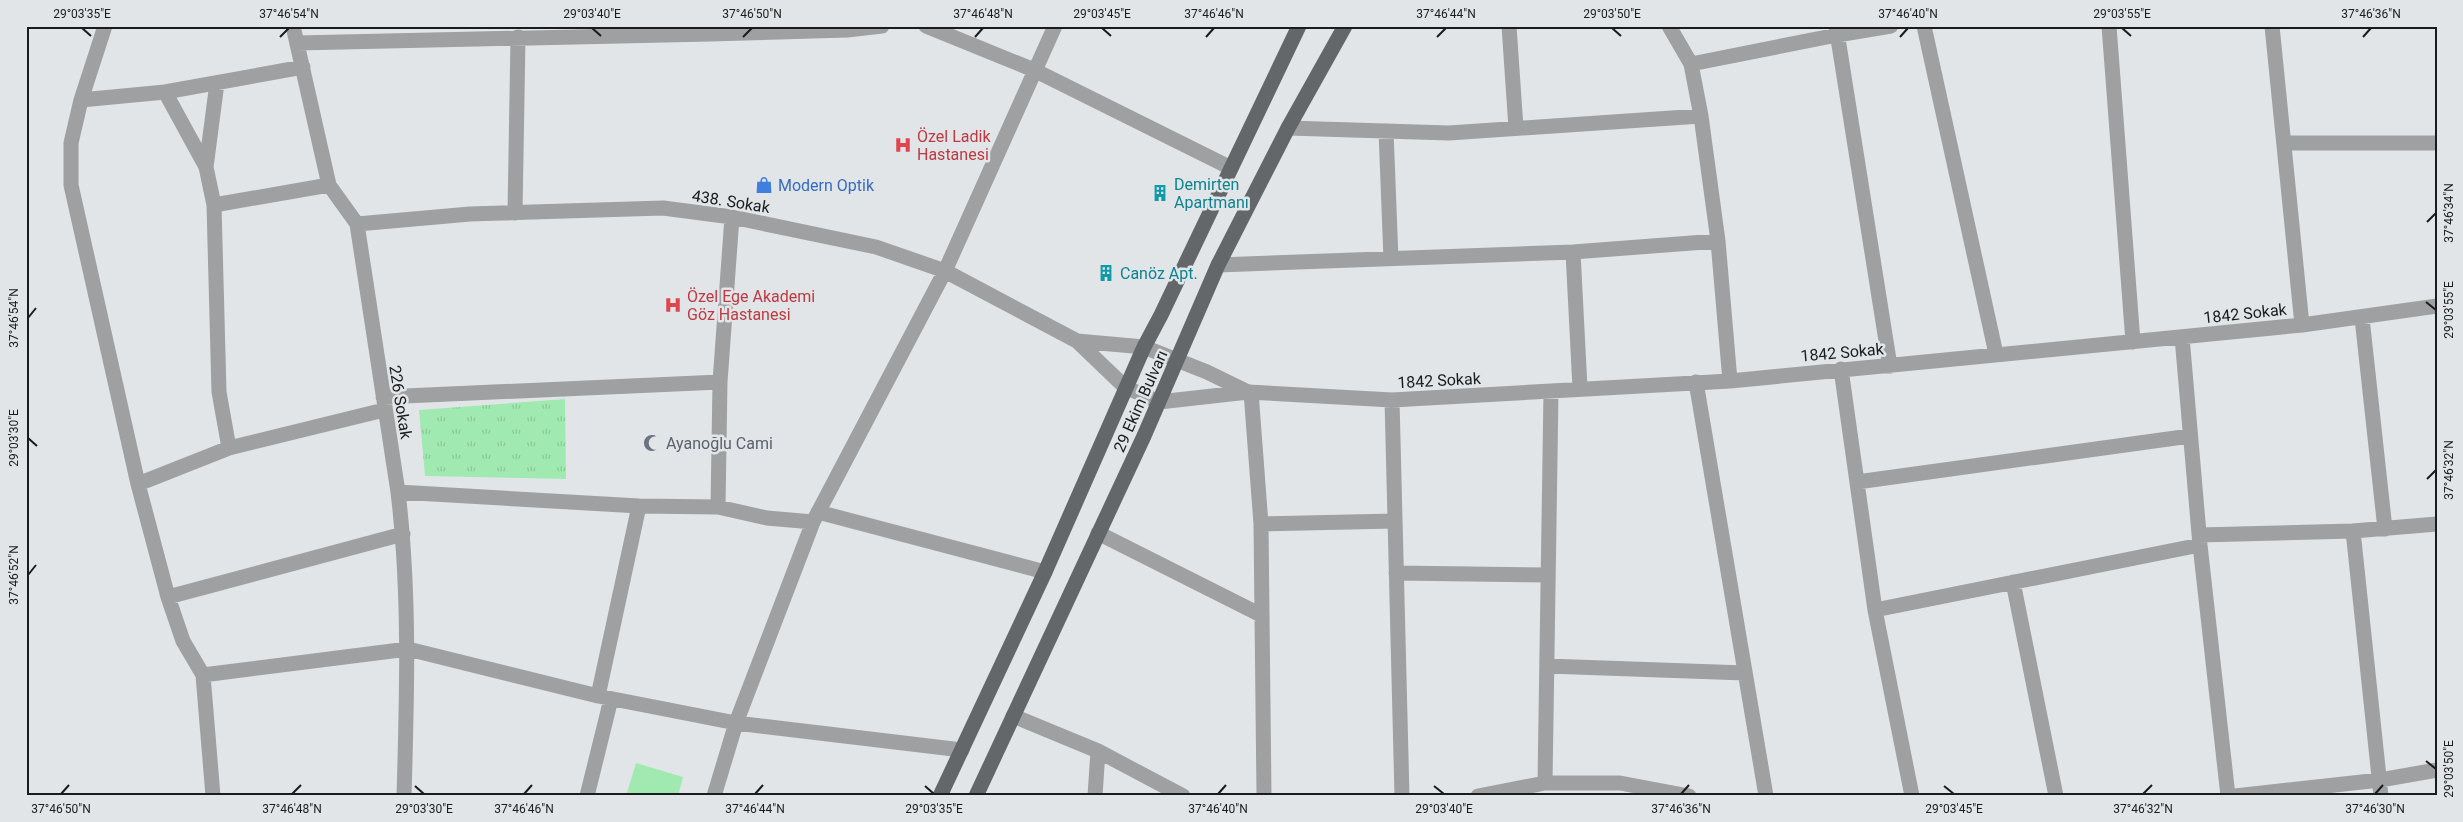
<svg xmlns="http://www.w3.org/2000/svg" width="2463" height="822" font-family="Roboto,sans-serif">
<defs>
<pattern id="grass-tufts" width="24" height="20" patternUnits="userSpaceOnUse" patternTransform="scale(1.25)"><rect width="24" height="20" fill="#a0eab1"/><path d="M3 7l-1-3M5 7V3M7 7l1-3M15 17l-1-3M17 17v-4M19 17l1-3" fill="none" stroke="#89c898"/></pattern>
</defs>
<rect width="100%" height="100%" fill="#e1e5e8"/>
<path fill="url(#grass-tufts)" d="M 565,399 L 566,479 L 425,476 L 419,410 Z"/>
<path fill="#a0eab1" d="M 636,763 L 683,777 L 678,796 L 626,796 Z"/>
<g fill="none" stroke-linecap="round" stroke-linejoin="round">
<path stroke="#9ea0a1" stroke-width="15" d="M 105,26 L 81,100 L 71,143 L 71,185 L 138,484 L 168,597 L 183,641 L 203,675 L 213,796
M 293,26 L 329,185 L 357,224 L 398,492 C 410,593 407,694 404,796
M 926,26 L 1034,70 L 1231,168
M 1509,26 L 1516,128
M 1669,26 L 1691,64 L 1701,116 L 1718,241 L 1730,381
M 1836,26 L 1890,366
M 1924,26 L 1996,354
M 2109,26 L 2133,342
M 2272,26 L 2302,325
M 297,43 L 710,34 L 847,30 L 882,26
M 1691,64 L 1837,35 L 1891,26
M 165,92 L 206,167 L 214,205 L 219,392 L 229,448
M 81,100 L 165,92 L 303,67
M 1288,128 L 1449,133 L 1701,116
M 1386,131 L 1391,259
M 2284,143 L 2437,143
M 206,167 L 217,83
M 214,205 L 329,185
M 515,213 L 518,37
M 357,224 L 470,214 L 663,208 L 732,217 L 876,247 L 945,271 L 1077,341 L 1125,387 L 1159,402 L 1248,392 L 1392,400 L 1730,381 L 2302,325 L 2437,306
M 1573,252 L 1580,388
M 1218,265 L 1573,252 L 1718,241
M 2362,318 L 2385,529
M 2182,337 L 2200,545 L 2228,796
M 1077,341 L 1144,347 L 1207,372 L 1248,392
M 1841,369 L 1875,610 L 1912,796
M 1696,382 L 1766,796
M 1251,392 L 1261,524 L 1264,796
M 383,397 L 720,382
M 1392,400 L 1402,796
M 1857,482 L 2190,436
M 138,484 L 229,448 L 384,410
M 398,492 L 639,506 L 718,507 L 767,518 L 813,522
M 718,507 L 720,382 L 732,217
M 818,512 L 1045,572
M 1261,524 L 1395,521
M 2353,531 L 2381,796
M 1098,533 L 1261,615
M 2199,535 L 2353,531 L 2437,524
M 1396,573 L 1548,575
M 2013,582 L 2056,796
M 168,597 L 403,534
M 1875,610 L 2200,545
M 1547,666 L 1745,673
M 203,675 L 408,649 L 598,696 L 736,723 L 962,750
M 598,696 L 639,506
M 1013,716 L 1098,751 L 1183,796
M 1545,783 L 1551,392
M 587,796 L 611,699
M 714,796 L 736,723 L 813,522 L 945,271 L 1055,26
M 1095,796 L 1098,751
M 1478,796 L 1545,783 L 1620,783 L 1689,796
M 2235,796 L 2380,780 L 2437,770"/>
<path stroke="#636769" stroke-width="15" d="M 940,796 L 1045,572 L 1144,347 L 1161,315 L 1299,26
M 976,796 L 1144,436 L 1218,265 L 1288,128 L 1345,26"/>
</g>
<path fill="none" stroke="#1a1b1c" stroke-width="2" d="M 82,28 L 91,36M 592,28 L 601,36M 1102,28 L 1111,36M 1612,28 L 1621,36M 2122,28 L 2131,36M 280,37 L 289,28M 743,37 L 752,28M 975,37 L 983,28M 1206,37 L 1214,28M 1437,37 L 1446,28M 1900,37 L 1908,28M 2363,37 L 2371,28M 2427,222 L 2436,213M 2426,302 L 2436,310M 28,318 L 36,308M 28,438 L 37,446M 2427,479 L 2436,470M 28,575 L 36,565M 2426,761 L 2436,769M 415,786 L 424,794M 925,786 L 934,794M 1434,786 L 1444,794M 1944,786 L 1954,794M 61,794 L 69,785M 292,794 L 301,785M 524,794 L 532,785M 755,794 L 763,785M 1218,794 L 1226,785M 1681,794 L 1689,785M 2143,794 L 2152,785M 2375,794 L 2383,785"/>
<defs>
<g id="hospital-bare" transform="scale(1.35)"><path d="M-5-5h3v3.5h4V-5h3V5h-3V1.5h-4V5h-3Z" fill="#e0444e" stroke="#e1e5e8" stroke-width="2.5" paint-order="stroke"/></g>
<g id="shop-bare" transform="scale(1.35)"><path d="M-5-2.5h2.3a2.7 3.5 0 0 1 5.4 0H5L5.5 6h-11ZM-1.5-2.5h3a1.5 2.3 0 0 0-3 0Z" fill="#3f7fe0" stroke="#e1e5e8" stroke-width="2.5" paint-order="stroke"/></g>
<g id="building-bare" transform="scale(1.35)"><path d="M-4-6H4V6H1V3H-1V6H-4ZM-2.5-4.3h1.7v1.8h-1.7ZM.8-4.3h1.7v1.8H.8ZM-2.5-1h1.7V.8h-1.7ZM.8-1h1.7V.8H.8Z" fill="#0f9aa8" stroke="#e1e5e8" stroke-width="2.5" paint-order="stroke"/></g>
<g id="mosque-bare" transform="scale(1.35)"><path d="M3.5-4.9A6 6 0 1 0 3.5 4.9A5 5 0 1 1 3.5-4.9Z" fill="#6b7280" stroke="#e1e5e8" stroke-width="2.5" paint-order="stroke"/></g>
</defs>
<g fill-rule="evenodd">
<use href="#hospital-bare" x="903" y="145"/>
<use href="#shop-bare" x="764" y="185"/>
<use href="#building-bare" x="1160" y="193"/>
<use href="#building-bare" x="1106" y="273"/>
<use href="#hospital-bare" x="673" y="305"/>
<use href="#mosque-bare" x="652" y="443"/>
</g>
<g text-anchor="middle" stroke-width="5" stroke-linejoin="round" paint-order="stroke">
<g font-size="16" fill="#be3a42" stroke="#e1e5e8" text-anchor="start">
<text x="917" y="142">Özel Ladik<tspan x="917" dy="18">Hastanesi</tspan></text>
<text x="687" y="302">Özel Ege Akademi<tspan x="687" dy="18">Göz Hastanesi</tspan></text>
</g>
<g font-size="16" fill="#0d838f" stroke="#e1e5e8" text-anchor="start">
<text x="1174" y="190">Demirten<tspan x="1174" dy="18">Apartmanı</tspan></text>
<text x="1120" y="279">Canöz Apt.</text>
</g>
<g font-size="16" fill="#366cbe" stroke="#e1e5e8" text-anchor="start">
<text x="778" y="191">Modern Optik</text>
</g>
<g font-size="16" fill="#1a1b1c" stroke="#e1e5e8">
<text transform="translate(731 201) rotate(9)" y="6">438. Sokak</text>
<text transform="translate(2245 313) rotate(-6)" y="6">1842 Sokak</text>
<text transform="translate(1842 352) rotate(-5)" y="6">1842 Sokak</text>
<text transform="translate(1439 380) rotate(-3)" y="6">1842 Sokak</text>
<text transform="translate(1140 401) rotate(-66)" y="6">29 Ekim Bulvarı</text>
<text transform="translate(401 402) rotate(81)" y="6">226 Sokak</text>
</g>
<g font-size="16" fill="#5b616d" stroke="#e1e5e8" text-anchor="start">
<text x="666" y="449">Ayanoğlu Cami</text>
</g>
</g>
<rect width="2463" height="822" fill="none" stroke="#e1e5e8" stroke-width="55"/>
<rect x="28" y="28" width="2408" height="766" fill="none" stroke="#1a1b1c" stroke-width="2"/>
<g font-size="12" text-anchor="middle" fill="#1a1b1c">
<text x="82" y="18">29°03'35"E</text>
<text x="289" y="18">37°46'54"N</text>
<text x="592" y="18">29°03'40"E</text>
<text x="752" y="18">37°46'50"N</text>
<text x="983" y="18">37°46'48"N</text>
<text x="1102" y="18">29°03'45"E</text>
<text x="1214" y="18">37°46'46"N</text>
<text x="1446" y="18">37°46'44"N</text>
<text x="1612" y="18">29°03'50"E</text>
<text x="1908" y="18">37°46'40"N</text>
<text x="2122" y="18">29°03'55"E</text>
<text x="2371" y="18">37°46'36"N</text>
<text transform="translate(2449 213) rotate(-90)" y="4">37°46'34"N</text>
<text transform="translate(2449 310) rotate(-90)" y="4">29°03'55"E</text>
<text transform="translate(14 318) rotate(-90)" y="4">37°46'54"N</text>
<text transform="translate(14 438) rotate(-90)" y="4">29°03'30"E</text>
<text transform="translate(2449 470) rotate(-90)" y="4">37°46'32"N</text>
<text transform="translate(14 575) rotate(-90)" y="4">37°46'52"N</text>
<text transform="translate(2449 769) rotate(-90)" y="4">29°03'50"E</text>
<text x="61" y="813">37°46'50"N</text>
<text x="292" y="813">37°46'48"N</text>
<text x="424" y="813">29°03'30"E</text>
<text x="524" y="813">37°46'46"N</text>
<text x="755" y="813">37°46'44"N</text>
<text x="934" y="813">29°03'35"E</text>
<text x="1218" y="813">37°46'40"N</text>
<text x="1444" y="813">29°03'40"E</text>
<text x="1681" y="813">37°46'36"N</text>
<text x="1954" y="813">29°03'45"E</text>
<text x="2143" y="813">37°46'32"N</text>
<text x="2375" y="813">37°46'30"N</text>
</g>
</svg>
